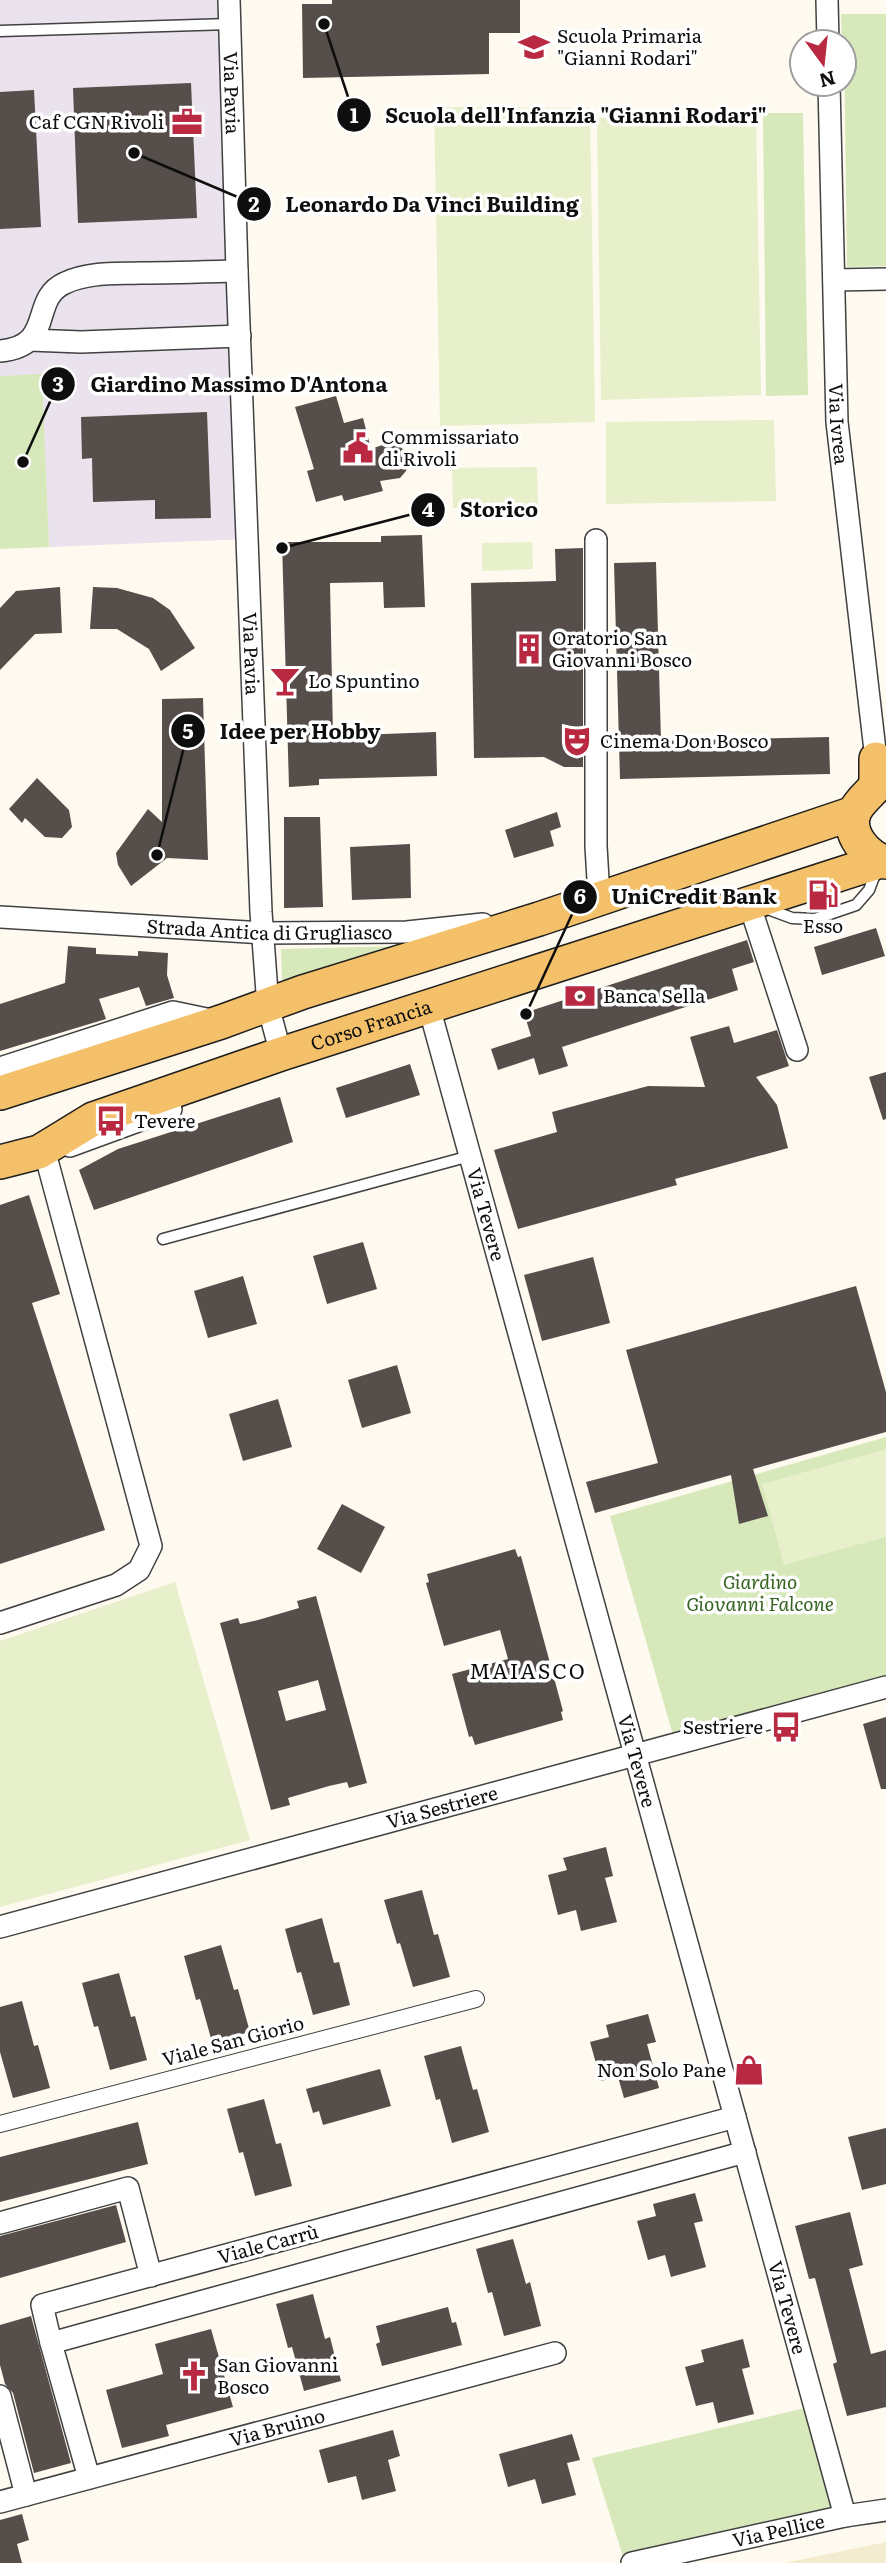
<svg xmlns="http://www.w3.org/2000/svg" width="886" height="2563" font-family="Literata,serif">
<rect width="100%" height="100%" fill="#fefaef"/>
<path fill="#eae2ec" d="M 0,0 L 235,0 L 247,539 L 49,547 L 42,375 L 0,376 Z"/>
<path fill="#f4ecd0" d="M 886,2542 L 886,2563 L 784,2563 Z"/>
<path fill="#d7e8ba" d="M 841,14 L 886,14 L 886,266 L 847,267 L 844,42 L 842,42 Z
M 763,113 L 803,113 L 808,395 L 766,396 Z
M 42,374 L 49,547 L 0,549 L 0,376 Z
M 399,946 L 282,983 L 281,949 Z
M 886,1437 L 886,1680 L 673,1735 L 610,1516 Z
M 814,2406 L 845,2516 L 625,2563 L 592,2458 Z"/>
<path fill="#e7efcb" d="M 434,107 L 590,108 L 595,422 L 440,426 Z
M 756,114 L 761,395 L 601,400 L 597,118 Z
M 774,420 L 776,501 L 606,504 L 606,422 Z
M 537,467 L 538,506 L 453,508 L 452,468 Z
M 532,542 L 533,569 L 482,571 L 482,543 Z
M 886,1449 L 886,1537 L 784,1565 L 762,1484 Z
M 175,1582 L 250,1840 L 0,1907 L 0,1641 Z"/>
<path fill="#564e4a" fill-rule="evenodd" d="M 332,0 L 520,0 L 520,33 L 489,33 L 489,74 L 303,78 L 302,4 L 332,4 Z
M 191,83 L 197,218 L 78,223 L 73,88 Z
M 34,90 L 41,227 L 0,229 L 0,92 Z
M 336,396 L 344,423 L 363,418 L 371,449 L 388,443 L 398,445 L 407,453 L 409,461 L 406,471 L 400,478 L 380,481 L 383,491 L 344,501 L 342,495 L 316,502 L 307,471 L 314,469 L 295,407 Z
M 207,412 L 211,518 L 155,519 L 155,500 L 93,502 L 92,458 L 82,459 L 81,417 Z
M 422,535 L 425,607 L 384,608 L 383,582 L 330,583 L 333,736 L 436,732 L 437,776 L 319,779 L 319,785 L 289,787 L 282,542 L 381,542 L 381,536 Z
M 583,548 L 583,767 L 564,767 L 544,757 L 474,758 L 471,583 L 556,581 L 555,549 Z
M 656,562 L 661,741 L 829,737 L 830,774 L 620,779 L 614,563 Z
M 60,587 L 62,633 L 35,634 L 0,670 L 0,608 L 16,591 Z
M 93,587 L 117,588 L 153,598 L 170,610 L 195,648 L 161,671 L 149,649 L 117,629 L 90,629 Z
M 203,698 L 208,860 L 167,858 L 131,886 L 118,865 L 116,853 L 148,809 L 162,822 L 162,699 Z
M 37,778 L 69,810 L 72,827 L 62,838 L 45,837 L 25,818 L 22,823 L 9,809 Z
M 557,812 L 561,827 L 550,831 L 554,846 L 514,858 L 505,830 Z
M 284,817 L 320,817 L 323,907 L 284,908 Z
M 410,844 L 411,898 L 352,900 L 350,847 Z
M 876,928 L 885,956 L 822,975 L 814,947 Z
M 747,940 L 754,962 L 732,969 L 738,990 L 562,1047 L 568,1066 L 539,1075 L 534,1058 L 498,1070 L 491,1049 L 531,1036 L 524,1013 Z
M 68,946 L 96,948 L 96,954 L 138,956 L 138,951 L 168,953 L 167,975 L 174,998 L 146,1006 L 139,987 L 99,999 L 106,1019 L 0,1051 L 0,1004 L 65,983 Z
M 729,1026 L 734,1043 L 777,1030 L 789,1066 L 756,1077 L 777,1105 L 788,1148 L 675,1179 L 677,1185 L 518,1229 L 494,1150 L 557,1132 L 552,1112 L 648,1086 L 705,1087 L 690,1037 Z
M 410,1064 L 420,1095 L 346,1118 L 336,1088 Z
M 886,1072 L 886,1119 L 883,1120 L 869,1077 Z
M 280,1097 L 293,1142 L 94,1210 L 79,1170 L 118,1149 Z
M 29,1195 L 60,1294 L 32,1303 L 105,1530 L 0,1564 L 0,1205 Z
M 363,1242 L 377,1289 L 327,1304 L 313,1256 Z
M 593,1257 L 610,1323 L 542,1341 L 524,1275 Z
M 243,1276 L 257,1324 L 208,1338 L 194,1291 Z
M 856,1286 L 886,1392 L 886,1432 L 753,1469 L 768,1516 L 739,1524 L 731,1475 L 595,1513 L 586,1482 L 658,1463 L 626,1350 Z
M 397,1365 L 411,1413 L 362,1428 L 348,1380 Z
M 278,1399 L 292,1447 L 243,1461 L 229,1414 Z
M 342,1504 L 385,1527 L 361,1573 L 317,1549 Z
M 515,1549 L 518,1557 L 521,1556 L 563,1711 L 561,1712 L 563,1720 L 475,1745 L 472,1736 L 469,1737 L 452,1674 L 508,1659 L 500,1630 L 444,1646 L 426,1583 L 429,1582 L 427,1574 Z
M 316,1596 L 367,1783 L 349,1788 L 347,1782 L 329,1786 L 288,1798 L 290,1805 L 271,1810 L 220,1623 L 238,1618 L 240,1624 L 258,1620 L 299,1608 L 297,1601 ZM 318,1680 L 326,1710 L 286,1721 L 278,1691 Z
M 886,1717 L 886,1789 L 881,1789 L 863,1724 Z
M 606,1847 L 613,1876 L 605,1878 L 617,1922 L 581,1931 L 576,1910 L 558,1915 L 548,1875 L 567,1870 L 563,1858 Z
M 422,1890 L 434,1935 L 438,1934 L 450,1977 L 413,1987 L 400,1943 L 397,1944 L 384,1900 Z
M 322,1918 L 334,1963 L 339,1962 L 350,2005 L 313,2015 L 301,1972 L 297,1973 L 285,1929 Z
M 221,1945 L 234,1990 L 238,1989 L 250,2032 L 212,2042 L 200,1999 L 196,2000 L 184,1956 Z
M 119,1973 L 131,2017 L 135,2016 L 147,2060 L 110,2070 L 98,2026 L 94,2027 L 82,1983 Z
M 22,2001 L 34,2046 L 38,2045 L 50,2088 L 13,2098 L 0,2052 L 0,2007 Z
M 648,2014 L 656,2042 L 647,2044 L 659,2088 L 624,2098 L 618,2077 L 601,2081 L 590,2042 L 609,2037 L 606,2025 Z
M 461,2046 L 473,2090 L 477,2089 L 489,2132 L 452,2143 L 440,2099 L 436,2100 L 424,2056 Z
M 380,2069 L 391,2106 L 323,2125 L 319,2111 L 313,2113 L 306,2089 Z
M 264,2099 L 276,2144 L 281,2143 L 292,2186 L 255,2196 L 243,2152 L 239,2153 L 227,2109 Z
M 138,2122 L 148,2164 L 0,2202 L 0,2157 Z
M 886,2128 L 886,2184 L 862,2190 L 848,2137 Z
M 695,2193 L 703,2221 L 694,2223 L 706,2267 L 671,2277 L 665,2255 L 648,2260 L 637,2221 L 656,2216 L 653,2204 Z
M 116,2205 L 126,2242 L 0,2278 L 0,2236 Z
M 850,2212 L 863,2265 L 849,2269 L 871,2354 L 886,2350 L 886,2407 L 847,2416 L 833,2364 L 837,2362 L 815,2278 L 809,2279 L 795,2226 Z
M 513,2239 L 526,2284 L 530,2282 L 541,2326 L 504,2336 L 492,2292 L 488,2293 L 476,2249 Z
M 313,2294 L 325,2339 L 330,2337 L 341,2381 L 304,2391 L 292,2347 L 288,2348 L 276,2304 Z
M 448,2307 L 452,2323 L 456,2322 L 462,2345 L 382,2366 L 376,2344 L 380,2342 L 376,2326 Z
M 31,2316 L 71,2463 L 34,2473 L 13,2393 L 5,2384 L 0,2365 L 0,2325 Z
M 211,2329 L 233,2407 L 166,2425 L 169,2436 L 122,2448 L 106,2390 L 163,2374 L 155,2344 Z
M 743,2339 L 750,2367 L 742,2369 L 754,2414 L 718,2423 L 713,2402 L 696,2406 L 685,2367 L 704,2362 L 701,2350 Z
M 393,2430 L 400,2456 L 388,2460 L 396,2491 L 362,2500 L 356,2476 L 328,2483 L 319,2450 Z
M 572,2434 L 580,2460 L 567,2463 L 576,2495 L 542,2504 L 535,2479 L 508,2487 L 499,2454 Z
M 22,2514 L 29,2540 L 17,2544 L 22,2563 L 0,2563 L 0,2520 Z"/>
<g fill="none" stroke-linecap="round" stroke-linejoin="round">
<g stroke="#414141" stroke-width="13">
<path id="service" d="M 0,31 L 230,24
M 765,908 L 792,918 L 815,919 L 856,905 L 869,890 L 877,869
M 163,1239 L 470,1156"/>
</g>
<g stroke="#414141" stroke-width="18">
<path id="pedestrian" d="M 0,2124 L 476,1999"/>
</g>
<g stroke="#414141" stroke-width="24">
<g id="minor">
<path id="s1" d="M 229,0 L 237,271 L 261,912 L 268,1006 L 281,1054"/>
<path d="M 827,0 L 828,42"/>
<path id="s2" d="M 829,84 L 837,422 L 876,759"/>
<path d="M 834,280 L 886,279"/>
<path d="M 30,340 L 81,342 L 240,336"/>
<path d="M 0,351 C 56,346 29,299 65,283 C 88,272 115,274 140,273 C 172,273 204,272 237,271"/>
<path d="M 596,540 L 596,846 L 599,897"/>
<path d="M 749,903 L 797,1050"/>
<path id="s3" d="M 0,917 L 263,933 L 407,932 L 483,924"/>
<path id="s4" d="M 429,1007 L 845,2516"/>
<path d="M 0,1068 L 173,1012 L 216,1021"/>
<path d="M 70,1146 L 171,1109"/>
<path d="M 0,1623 L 116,1585 L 139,1570 L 151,1546 L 48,1164"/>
<path id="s5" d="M 0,1927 L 886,1687"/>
<path d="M 735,2117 L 42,2305 L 51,2343 L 745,2152"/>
<path d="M 0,2223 L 128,2188 L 151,2276"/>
<path d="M 51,2343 L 89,2478"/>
<path d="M 0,2396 L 26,2495"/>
<path id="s6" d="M 0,2502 L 555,2353"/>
<path id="s7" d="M 632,2563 L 845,2516 L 886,2510"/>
</g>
</g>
<g stroke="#1f1f1f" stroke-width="36">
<g id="primary">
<path d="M 876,759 L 876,786 C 870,793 859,802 855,811 C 845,832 867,858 886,862"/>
<path d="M 0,1093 L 221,1022 L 303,992 L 539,919 L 854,813"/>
<path id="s8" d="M 0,1162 L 39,1152 L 93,1119 L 281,1054 L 881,861"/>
</g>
</g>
<use href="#service" stroke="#fff" stroke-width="10"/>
<use href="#pedestrian" stroke="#fff" stroke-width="16"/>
<use href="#minor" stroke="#fff" stroke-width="21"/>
<use href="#primary" stroke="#f4c16a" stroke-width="33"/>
</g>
<defs>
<g id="school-bare" transform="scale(2.415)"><path d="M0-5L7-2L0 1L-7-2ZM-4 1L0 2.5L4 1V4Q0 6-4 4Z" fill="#b92a42" stroke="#fff" stroke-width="2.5" paint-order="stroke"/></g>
<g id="office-bare" transform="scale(2.415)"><path d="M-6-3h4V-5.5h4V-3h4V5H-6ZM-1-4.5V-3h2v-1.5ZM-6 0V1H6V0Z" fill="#b92a42" stroke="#fff" stroke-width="2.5" paint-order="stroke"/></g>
<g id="civic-bare" transform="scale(2.415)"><path d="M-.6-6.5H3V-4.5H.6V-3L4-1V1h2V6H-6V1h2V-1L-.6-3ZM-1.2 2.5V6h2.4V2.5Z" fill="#b92a42" stroke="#fff" stroke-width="2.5" paint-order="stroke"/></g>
<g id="building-bare" transform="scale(2.415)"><path d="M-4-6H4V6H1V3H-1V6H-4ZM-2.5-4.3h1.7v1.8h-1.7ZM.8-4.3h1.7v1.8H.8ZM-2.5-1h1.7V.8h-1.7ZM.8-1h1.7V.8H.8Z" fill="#b92a42" stroke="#fff" stroke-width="2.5" paint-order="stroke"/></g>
<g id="bar-bare" transform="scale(2.415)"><path d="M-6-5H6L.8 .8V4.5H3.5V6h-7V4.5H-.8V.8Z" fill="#b92a42" stroke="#fff" stroke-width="2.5" paint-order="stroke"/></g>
<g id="theatre-bare" transform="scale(2.415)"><path d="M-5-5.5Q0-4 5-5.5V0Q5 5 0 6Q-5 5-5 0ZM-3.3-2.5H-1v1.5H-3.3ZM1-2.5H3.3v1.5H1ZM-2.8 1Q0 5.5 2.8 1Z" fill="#b92a42" stroke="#fff" stroke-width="2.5" paint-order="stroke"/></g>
<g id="fuel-bare" transform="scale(2.415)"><path d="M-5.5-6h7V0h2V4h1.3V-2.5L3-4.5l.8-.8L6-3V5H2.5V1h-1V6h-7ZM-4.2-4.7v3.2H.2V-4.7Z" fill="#b92a42" stroke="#fff" stroke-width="2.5" paint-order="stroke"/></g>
<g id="bank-bare" transform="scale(2.415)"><path d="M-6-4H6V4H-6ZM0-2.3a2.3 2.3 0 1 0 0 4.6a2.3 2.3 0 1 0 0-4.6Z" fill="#b92a42" stroke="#fff" stroke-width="2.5" paint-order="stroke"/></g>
<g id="bus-bare" transform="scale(2.415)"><path d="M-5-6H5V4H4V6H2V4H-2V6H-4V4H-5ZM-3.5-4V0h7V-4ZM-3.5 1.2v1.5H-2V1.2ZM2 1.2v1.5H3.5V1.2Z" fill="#b92a42" stroke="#fff" stroke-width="2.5" paint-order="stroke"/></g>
<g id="shop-bare" transform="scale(2.415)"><path d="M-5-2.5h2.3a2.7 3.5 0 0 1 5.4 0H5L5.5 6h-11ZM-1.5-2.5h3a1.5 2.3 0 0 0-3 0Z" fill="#b92a42" stroke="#fff" stroke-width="2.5" paint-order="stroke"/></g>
<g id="church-bare" transform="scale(2.415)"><path d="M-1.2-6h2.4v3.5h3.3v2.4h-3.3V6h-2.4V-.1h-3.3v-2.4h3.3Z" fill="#b92a42" stroke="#fff" stroke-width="2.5" paint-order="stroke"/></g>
</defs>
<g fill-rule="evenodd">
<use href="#school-bare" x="534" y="47"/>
<use href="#office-bare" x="187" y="122"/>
<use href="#civic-bare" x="358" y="448"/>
<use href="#building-bare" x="529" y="649"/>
<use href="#bar-bare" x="285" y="681"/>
<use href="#theatre-bare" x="577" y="741"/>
<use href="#fuel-bare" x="823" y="895"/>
<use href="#bank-bare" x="580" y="996"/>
<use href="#bus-bare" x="111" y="1121"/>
<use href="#bus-bare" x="786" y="1727"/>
<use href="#shop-bare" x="749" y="2070"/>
<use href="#church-bare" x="194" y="2376"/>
</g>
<g text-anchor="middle" stroke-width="7" stroke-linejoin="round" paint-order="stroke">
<g font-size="19" fill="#0e0e0e" stroke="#fff" text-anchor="start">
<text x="557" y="43">Scuola Primaria<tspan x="557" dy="22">"Gianni Rodari"</tspan></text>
<text x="164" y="129" text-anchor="end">Caf CGN Rivoli</text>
<text x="381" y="444">Commissariato<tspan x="381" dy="22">di Rivoli</tspan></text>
<text x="552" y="645">Oratorio San<tspan x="552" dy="22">Giovanni Bosco</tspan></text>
<text x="308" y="688">Lo Spuntino</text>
<text x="600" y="748">Cinema Don Bosco</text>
<text x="823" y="933" text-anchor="middle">Esso</text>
<text x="603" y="1003">Banca Sella</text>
<text x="134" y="1128">Tevere</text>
<text x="763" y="1734" text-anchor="end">Sestriere</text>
<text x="726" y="2077" text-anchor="end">Non Solo Pane</text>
<text x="217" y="2372">San Giovanni<tspan x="217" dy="22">Bosco</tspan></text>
</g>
<g font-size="19" fill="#0e0e0e" stroke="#fff">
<text dy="7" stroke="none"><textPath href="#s1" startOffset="93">Via Pavia</textPath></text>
<text dy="7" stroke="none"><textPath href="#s2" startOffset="340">Via Ivrea</textPath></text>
<text dy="7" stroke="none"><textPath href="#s1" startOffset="654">Via Pavia</textPath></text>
<text dy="7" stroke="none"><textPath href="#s3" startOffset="270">Strada Antica di Grugliasco</textPath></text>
<text dy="7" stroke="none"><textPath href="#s8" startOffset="397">Corso Francia</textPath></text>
<text dy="7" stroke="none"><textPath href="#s4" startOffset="215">Via Tevere</textPath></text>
<text dy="7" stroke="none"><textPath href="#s4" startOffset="782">Via Tevere</textPath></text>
<text dy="7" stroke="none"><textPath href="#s5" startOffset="458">Via Sestriere</textPath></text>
<text transform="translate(233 2041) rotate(-15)" y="7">Viale San Giorio</text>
<text transform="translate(268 2244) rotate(-15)" y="7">Viale Carrù</text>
<text dy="7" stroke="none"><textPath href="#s4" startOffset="1349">Via Tevere</textPath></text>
<text dy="7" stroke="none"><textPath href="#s6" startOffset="287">Via Bruino</textPath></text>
<text dy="7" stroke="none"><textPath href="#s7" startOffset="150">Via Pellice</textPath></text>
</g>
<g font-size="19" font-style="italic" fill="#366420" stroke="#fff">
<text x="760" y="1589">Giardino<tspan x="760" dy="22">Giovanni Falcone</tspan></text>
</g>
<g font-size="21" letter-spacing="2" fill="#0e0e0e" stroke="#fff">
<text x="528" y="1679">MAIASCO</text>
</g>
</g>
<path fill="none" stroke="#0e0e0e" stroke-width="2.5" d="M324 24L354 115M134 153L254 204M23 462L58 384M282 548L428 510M157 855L188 731M526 1014L580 897"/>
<g fill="#0e0e0e" stroke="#fff" stroke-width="2.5">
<circle cx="324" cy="24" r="7"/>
<circle cx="134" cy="153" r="7"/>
<circle cx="23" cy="462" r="7"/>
<circle cx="282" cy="548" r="7"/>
<circle cx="157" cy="855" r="7"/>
<circle cx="526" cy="1014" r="7"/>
<circle cx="354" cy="115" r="18"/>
<circle cx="254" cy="204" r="18"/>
<circle cx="58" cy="384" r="18"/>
<circle cx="428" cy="510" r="18"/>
<circle cx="188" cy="731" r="18"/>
<circle cx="580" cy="897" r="18"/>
</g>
<g font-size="21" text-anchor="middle" font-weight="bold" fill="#fff">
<text x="354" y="123">1</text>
<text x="254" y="212">2</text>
<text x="58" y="392">3</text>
<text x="428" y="517">4</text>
<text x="188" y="739">5</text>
<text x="580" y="904">6</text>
</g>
<g font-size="21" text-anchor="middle" font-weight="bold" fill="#0e0e0e" stroke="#fff" stroke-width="7" stroke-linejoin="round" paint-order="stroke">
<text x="576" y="123">Scuola dell'Infanzia "Gianni Rodari"</text>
<text x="432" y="212">Leonardo Da Vinci Building</text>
<text x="239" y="392">Giardino Massimo D'Antona</text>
<text x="499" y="517">Storico</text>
<text x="300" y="739">Idee per Hobby</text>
<text x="694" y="904">UniCredit Bank</text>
</g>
<g transform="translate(823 63) rotate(165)"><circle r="33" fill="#ffffff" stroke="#9f9f9f" stroke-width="2"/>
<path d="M0-5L12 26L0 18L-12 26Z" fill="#b92a42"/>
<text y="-10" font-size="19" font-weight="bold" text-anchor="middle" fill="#0e0e0e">N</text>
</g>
</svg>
